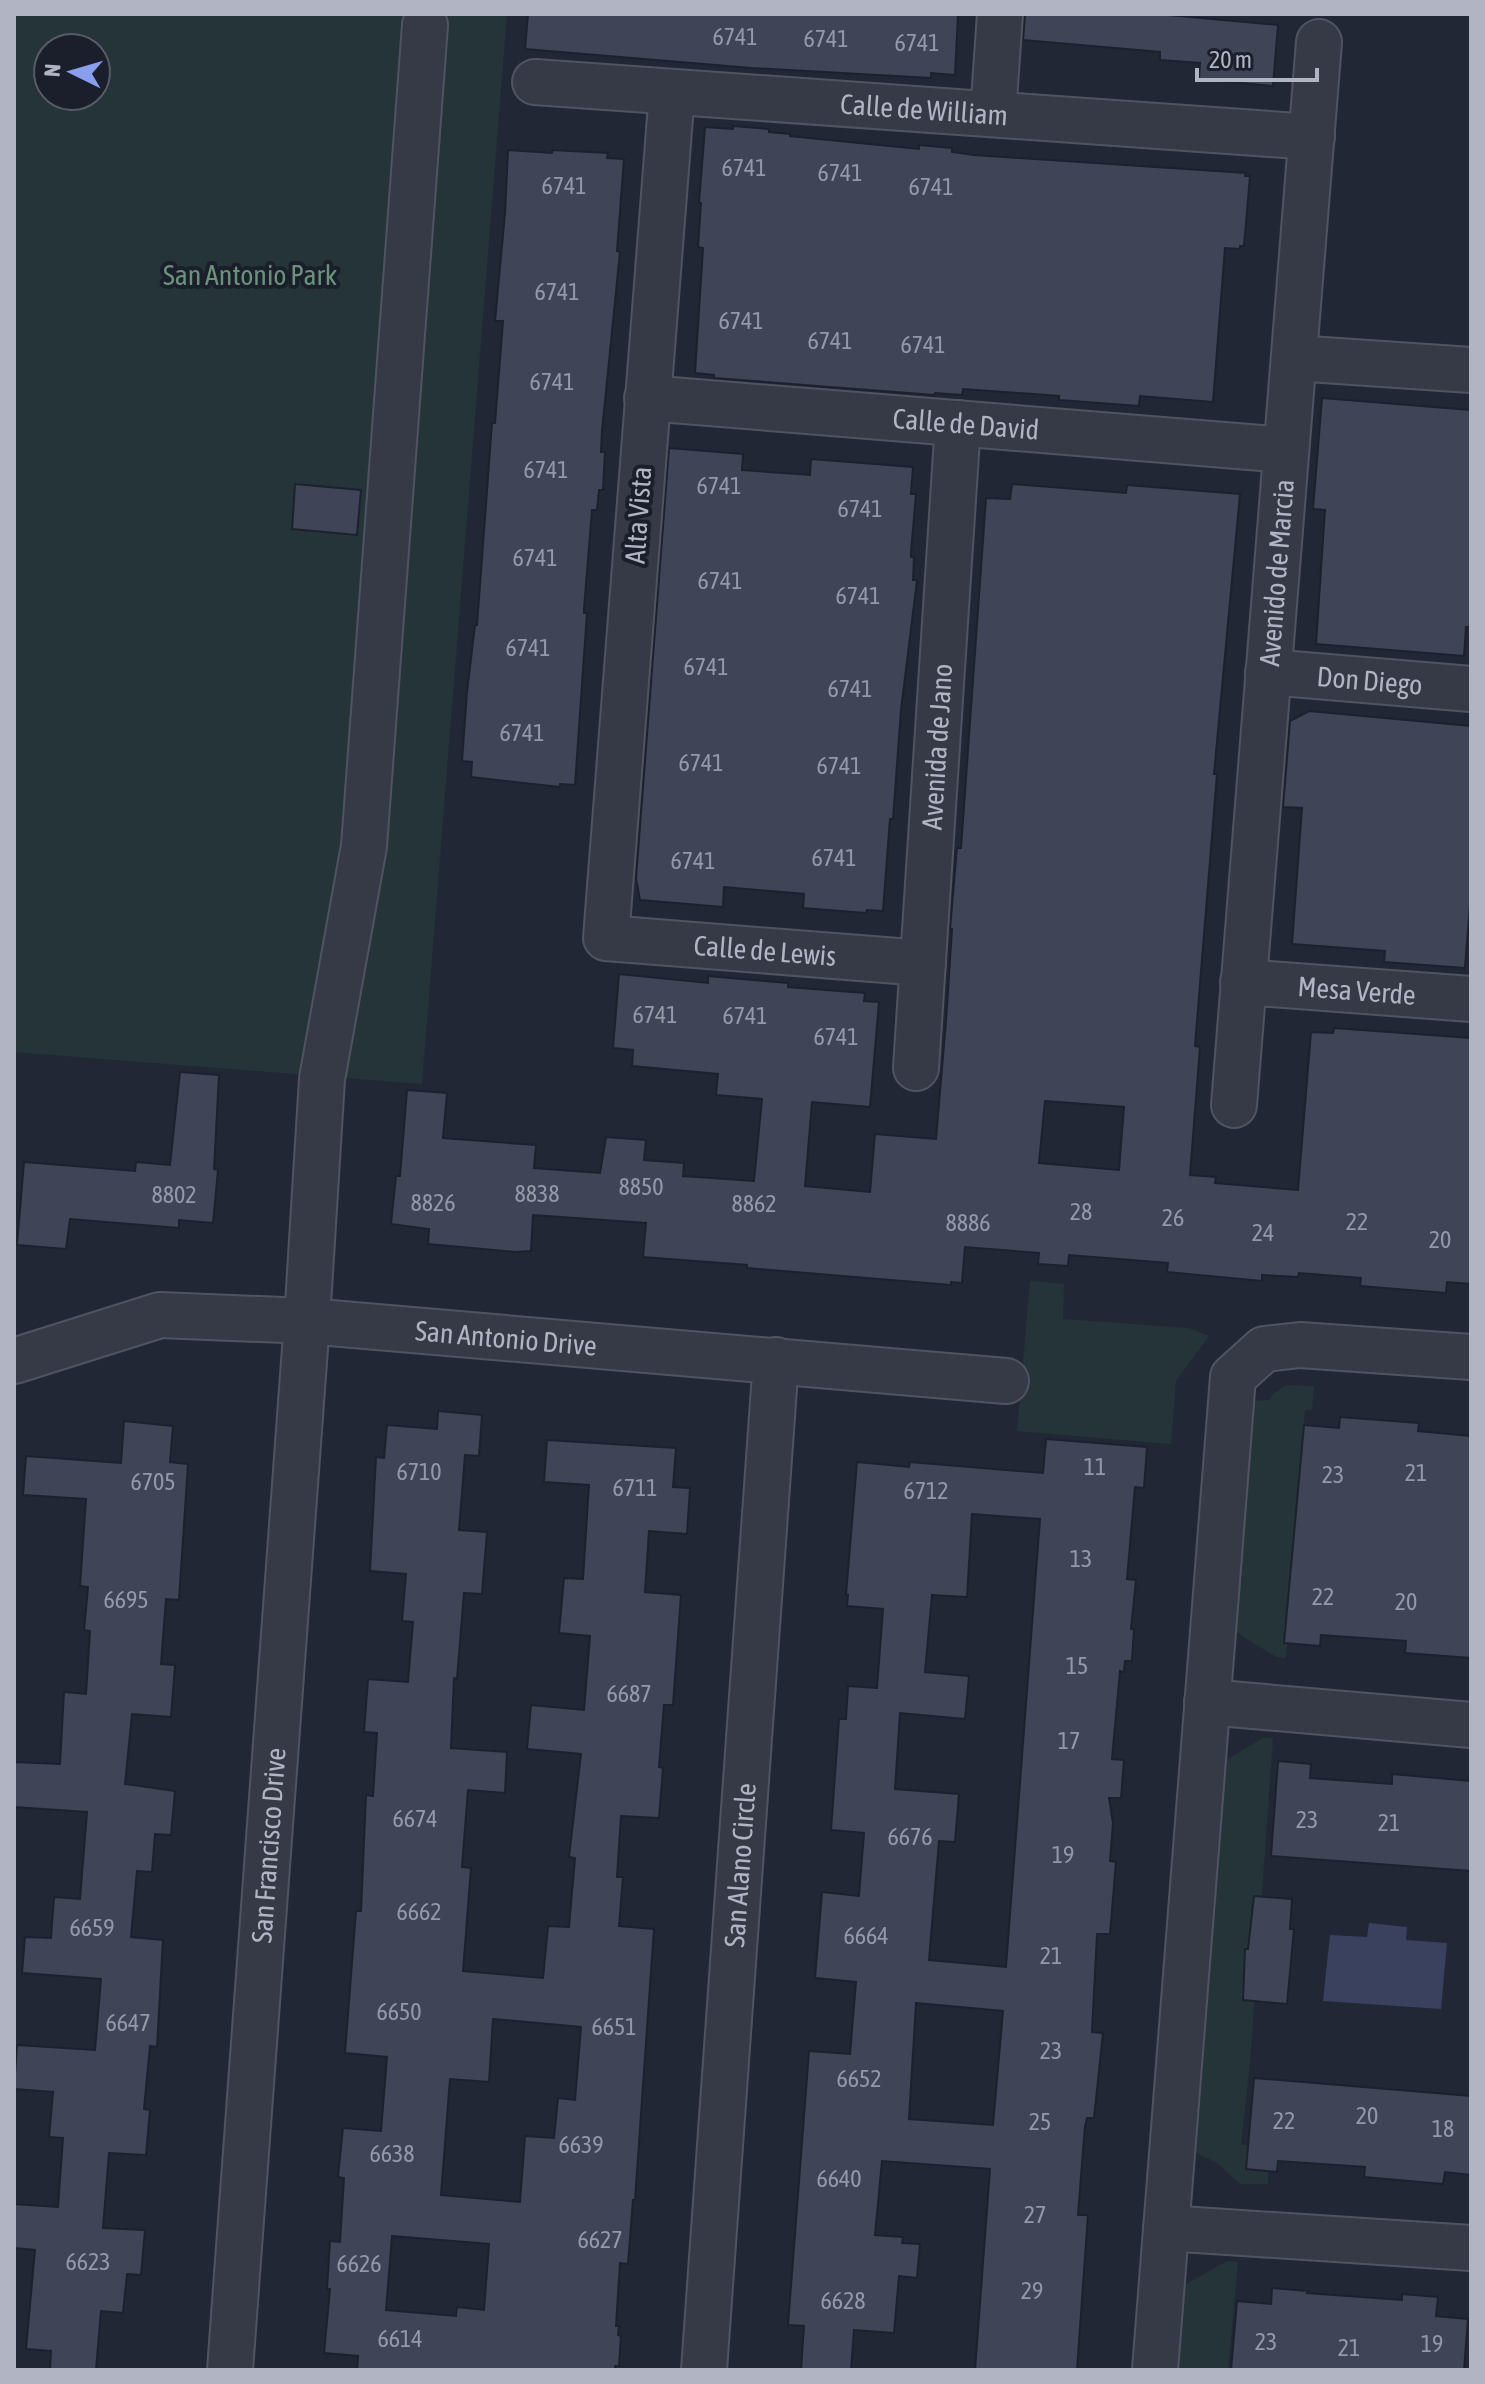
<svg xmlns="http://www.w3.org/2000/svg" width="1485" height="2384" font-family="'Asap Condensed',sans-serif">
<rect width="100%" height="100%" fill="#222736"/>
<path fill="#253438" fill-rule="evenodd" d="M 14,14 L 507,14 L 422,1084 L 14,1052 ZM 48,48 L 96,48 L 96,96 L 48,96 Z
M 1030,1281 L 1064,1284 L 1063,1319 L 1189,1328 L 1209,1336 L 1176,1381 L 1171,1444 L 1017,1431 Z
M 1286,1385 L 1314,1386 L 1312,1410 L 1305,1410 L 1286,1658 L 1276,1657 L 1236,1632 L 1235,1624 L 1250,1415 L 1255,1401 L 1270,1400 L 1273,1394 Z
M 1263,1738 L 1273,1738 L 1250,2063 L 1241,2144 L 1249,2146 L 1268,2169 L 1268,2184 L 1240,2184 L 1217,2163 L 1196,2153 L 1226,1760 Z
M 1227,2261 L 1238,2262 L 1228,2370 L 1177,2370 L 1183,2286 Z"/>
<path fill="#39415f" d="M 1369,1923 L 1407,1927 L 1406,1940 L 1447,1943 L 1441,2009 L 1323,2001 L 1330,1935 L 1367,1937 Z"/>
<path fill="#3f4456" stroke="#1d212d" stroke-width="2" fill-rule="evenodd" d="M 528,14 L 958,14 L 955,75 L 931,73 L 931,78 L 751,68 L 525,49 Z
M 1025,14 L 1157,14 L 1278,25 L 1273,86 L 1199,79 L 1200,63 L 1160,60 L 1160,52 L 1023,40 Z
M 733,126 L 769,129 L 769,132 L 790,134 L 790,136 L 859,143 L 919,149 L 919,145 L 952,148 L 952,152 L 974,155 L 1246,173 L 1245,176 L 1250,176 L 1244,246 L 1240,246 L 1240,249 L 1225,248 L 1213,402 L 1140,396 L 1139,406 L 1059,400 L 1059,396 L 963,389 L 962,395 L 935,393 L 934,395 L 714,378 L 714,375 L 695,373 L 703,248 L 698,247 L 701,203 L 699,203 L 705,127 L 733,129 Z
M 508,150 L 552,153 L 552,150 L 608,153 L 607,158 L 624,159 L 617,251 L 620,252 L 602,431 L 601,452 L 605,452 L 603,490 L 599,490 L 597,510 L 592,510 L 584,609 L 584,613 L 587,613 L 575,785 L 560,784 L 560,787 L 471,777 L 472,762 L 462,761 L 467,692 L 475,625 L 477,625 L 492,423 L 495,423 L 503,321 L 495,321 L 505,213 Z
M 1322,398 L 1471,410 L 1471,627 L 1466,627 L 1464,656 L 1316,644 L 1325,510 L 1313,509 Z
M 669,448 L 743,454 L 742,470 L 810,475 L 811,459 L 913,467 L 911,494 L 916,494 L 911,552 L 911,557 L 914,557 L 913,580 L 917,580 L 901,710 L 893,819 L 890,819 L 883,911 L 867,910 L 866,913 L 803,908 L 804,894 L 724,887 L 723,907 L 640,900 L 636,878 Z
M 295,484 L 361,490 L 357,535 L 292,529 Z
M 1012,484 L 1126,493 L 1127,485 L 1240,494 L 1214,774 L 1217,774 L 1195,1046 L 1200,1047 L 1190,1175 L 1216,1177 L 1215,1183 L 1298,1190 L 1311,1032 L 1333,1033 L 1334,1028 L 1471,1038 L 1471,1284 L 1447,1282 L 1446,1293 L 1360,1286 L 1361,1278 L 1299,1273 L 1298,1277 L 1262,1275 L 1262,1281 L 1167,1272 L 1168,1263 L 1069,1255 L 1068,1266 L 1038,1264 L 1039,1253 L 965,1247 L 962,1283 L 951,1282 L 951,1285 L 747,1268 L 747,1265 L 643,1257 L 646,1223 L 533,1215 L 531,1251 L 516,1252 L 428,1244 L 429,1229 L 391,1224 L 396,1176 L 400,1176 L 407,1090 L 447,1093 L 443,1138 L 536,1145 L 534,1168 L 600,1173 L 606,1137 L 646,1140 L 644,1160 L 684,1163 L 683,1176 L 754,1181 L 762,1099 L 716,1095 L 718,1074 L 632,1066 L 633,1050 L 613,1048 L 619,974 L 708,983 L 708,976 L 788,983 L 788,987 L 865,993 L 864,1001 L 879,1002 L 870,1107 L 812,1102 L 805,1186 L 870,1192 L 875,1134 L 936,1139 L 946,1021 L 952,929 L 950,929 L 957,848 L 961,848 L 986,498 L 1010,499 ZM 1045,1101 L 1124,1107 L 1119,1170 L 1039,1163 Z
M 1309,711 L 1471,726 L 1471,892 L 1465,968 L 1384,962 L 1385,951 L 1292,944 L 1302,808 L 1283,807 L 1290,721 Z
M 180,1072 L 219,1075 L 214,1169 L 218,1170 L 213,1223 L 179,1220 L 179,1228 L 70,1219 L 66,1249 L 17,1245 L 24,1162 L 135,1171 L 136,1162 L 170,1165 Z
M 438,1411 L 482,1415 L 479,1456 L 465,1455 L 459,1530 L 487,1532 L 482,1594 L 464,1593 L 457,1679 L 454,1678 L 451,1748 L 507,1752 L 505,1793 L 468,1790 L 462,1867 L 471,1868 L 463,1971 L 543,1978 L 548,1926 L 569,1927 L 575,1858 L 569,1857 L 581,1754 L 527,1749 L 531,1705 L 584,1710 L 590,1636 L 559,1633 L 564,1578 L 583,1579 L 589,1485 L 544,1482 L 547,1440 L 676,1448 L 673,1487 L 690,1488 L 687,1534 L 649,1531 L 645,1592 L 681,1595 L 673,1705 L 664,1705 L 659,1767 L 663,1768 L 659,1818 L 621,1816 L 617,1877 L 623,1877 L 619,1926 L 654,1929 L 635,2200 L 633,2200 L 628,2264 L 620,2263 L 616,2326 L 619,2326 L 618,2335 L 621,2336 L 619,2366 L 615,2366 L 615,2370 L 357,2370 L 358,2356 L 324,2353 L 330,2289 L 327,2289 L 330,2241 L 340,2242 L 344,2178 L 338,2177 L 343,2128 L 381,2131 L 387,2057 L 345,2053 L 356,1911 L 361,1911 L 366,1795 L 373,1796 L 377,1733 L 364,1732 L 368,1679 L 408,1682 L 413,1622 L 402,1621 L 406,1574 L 370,1571 L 376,1457 L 384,1458 L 387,1425 L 437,1429 ZM 493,2019 L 581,2027 L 575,2100 L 558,2098 L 554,2138 L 525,2136 L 520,2202 L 441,2195 L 450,2079 L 489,2082 ZM 392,2236 L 489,2244 L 484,2310 L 457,2307 L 456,2316 L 386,2310 Z
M 1340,1417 L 1419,1423 L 1418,1431 L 1471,1436 L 1471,1658 L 1405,1653 L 1406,1641 L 1321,1635 L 1320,1646 L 1284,1643 L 1304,1425 L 1339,1428 Z
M 124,1421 L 173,1426 L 170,1462 L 188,1464 L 179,1600 L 166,1599 L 161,1664 L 175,1665 L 171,1717 L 132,1714 L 125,1784 L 175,1791 L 171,1835 L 155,1834 L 152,1872 L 137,1871 L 131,1937 L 163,1940 L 157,2047 L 150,2046 L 144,2109 L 150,2110 L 146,2155 L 109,2153 L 103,2228 L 145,2230 L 141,2275 L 127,2274 L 123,2313 L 101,2311 L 96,2370 L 50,2370 L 51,2351 L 26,2349 L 35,2250 L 14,2248 L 14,2204 L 58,2207 L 63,2138 L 49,2137 L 53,2092 L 14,2089 L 17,2045 L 95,2050 L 101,1979 L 22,1973 L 25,1937 L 51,1938 L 54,1897 L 80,1899 L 87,1812 L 14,1807 L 14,1762 L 60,1764 L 64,1692 L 86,1694 L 90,1631 L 84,1630 L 88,1587 L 80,1586 L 86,1499 L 23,1495 L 26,1456 L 121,1463 Z
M 1046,1439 L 1147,1447 L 1144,1488 L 1135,1487 L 1127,1579 L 1136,1580 L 1131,1629 L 1134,1629 L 1132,1661 L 1125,1661 L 1124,1672 L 1120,1671 L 1112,1759 L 1124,1760 L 1121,1798 L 1109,1798 L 1113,1823 L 1110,1861 L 1116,1862 L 1110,1934 L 1097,1934 L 1092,2032 L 1103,2033 L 1094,2118 L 1087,2118 L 1085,2126 L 1078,2215 L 1088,2215 L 1077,2370 L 975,2370 L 990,2169 L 882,2161 L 875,2235 L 903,2237 L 902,2243 L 920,2244 L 917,2278 L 899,2276 L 894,2333 L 854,2330 L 851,2370 L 801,2370 L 804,2326 L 788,2325 L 809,2051 L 850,2054 L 856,1982 L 815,1978 L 822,1892 L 859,1896 L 864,1833 L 831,1830 L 839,1719 L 846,1719 L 848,1686 L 877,1688 L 883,1609 L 847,1606 L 848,1595 L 846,1595 L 857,1462 L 909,1467 L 910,1462 L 1043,1473 ZM 972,1514 L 1040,1519 L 1006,1967 L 929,1960 L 939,1841 L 955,1842 L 959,1794 L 895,1789 L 900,1713 L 965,1719 L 969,1676 L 925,1672 L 932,1595 L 967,1597 ZM 916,2003 L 1003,2011 L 993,2125 L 909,2119 Z
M 1278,1761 L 1311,1764 L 1310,1778 L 1392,1784 L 1392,1774 L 1471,1781 L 1471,1871 L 1271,1856 Z
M 1254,1896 L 1292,1899 L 1290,1929 L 1294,1929 L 1287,2004 L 1243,2000 L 1245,1949 L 1248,1949 Z
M 1254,2078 L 1471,2096 L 1471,2175 L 1445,2172 L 1443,2184 L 1364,2177 L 1365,2167 L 1278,2161 L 1277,2172 L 1246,2169 Z
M 1272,2288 L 1308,2291 L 1307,2293 L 1402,2300 L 1402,2294 L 1438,2297 L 1436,2316 L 1468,2319 L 1464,2370 L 1231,2370 L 1237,2301 L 1271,2304 Z"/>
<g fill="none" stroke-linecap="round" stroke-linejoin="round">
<g stroke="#505462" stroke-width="48">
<g id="street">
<path id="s1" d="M 535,82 L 1312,137"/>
<path id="s2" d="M 672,92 L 606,938 L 923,963"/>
<path d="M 993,114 L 1000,14"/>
<path d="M 1294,358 L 1471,370"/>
<path id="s3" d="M 647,398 L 1286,450"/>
<path id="s4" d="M 1268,672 L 1471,689"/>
<path id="s5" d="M 1243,982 L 1471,999"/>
<path id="s6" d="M 916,1068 L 958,423"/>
<path id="s7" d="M 1234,1105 L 1319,42"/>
<path id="s8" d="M 14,1361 L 160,1315 L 307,1321 L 1006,1381"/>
<path d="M 1207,1702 L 1471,1725"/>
<path d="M 1166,2228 L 1471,2248"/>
<path id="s9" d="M 230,2370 L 307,1321 L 322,1079 L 364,846 L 425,25"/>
<path id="s10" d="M 704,2370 L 776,1360"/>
<path d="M 1155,2370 L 1233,1377 L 1264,1349 L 1300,1345 L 1471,1357"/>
</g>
</g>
<use href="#street" stroke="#363a47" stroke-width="44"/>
</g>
<g text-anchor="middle" stroke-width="8" stroke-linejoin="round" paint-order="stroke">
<g font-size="24" fill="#9498a8">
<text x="735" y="45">6741</text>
<text x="826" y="47">6741</text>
<text x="917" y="51">6741</text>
<text x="744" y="176">6741</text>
<text x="840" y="181">6741</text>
<text x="564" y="194">6741</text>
<text x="931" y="195">6741</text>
<text x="557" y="300">6741</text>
<text x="741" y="329">6741</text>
<text x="830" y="349">6741</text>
<text x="923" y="353">6741</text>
<text x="552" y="390">6741</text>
<text x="546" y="478">6741</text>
<text x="719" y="494">6741</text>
<text x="860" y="517">6741</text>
<text x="535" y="566">6741</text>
<text x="720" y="589">6741</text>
<text x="858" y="604">6741</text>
<text x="528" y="656">6741</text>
<text x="706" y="675">6741</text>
<text x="850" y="697">6741</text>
<text x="522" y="741">6741</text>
<text x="701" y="771">6741</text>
<text x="839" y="774">6741</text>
<text x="834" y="866">6741</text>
<text x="693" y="869">6741</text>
<text x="655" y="1023">6741</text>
<text x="745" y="1024">6741</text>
<text x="836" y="1045">6741</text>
<text x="641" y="1195">8850</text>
<text x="537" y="1202">8838</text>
<text x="174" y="1203">8802</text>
<text x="433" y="1211">8826</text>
<text x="754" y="1212">8862</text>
<text x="1081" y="1220">28</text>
<text x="1173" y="1226">26</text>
<text x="1357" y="1230">22</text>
<text x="968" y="1231">8886</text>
<text x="1263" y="1241">24</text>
<text x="1440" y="1248">20</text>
<text x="1095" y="1475">11</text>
<text x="419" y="1480">6710</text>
<text x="1416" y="1481">21</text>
<text x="1333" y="1483">23</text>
<text x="153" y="1490">6705</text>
<text x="635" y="1496">6711</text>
<text x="926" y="1499">6712</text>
<text x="1081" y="1567">13</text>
<text x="1323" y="1605">22</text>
<text x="126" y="1608">6695</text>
<text x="1406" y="1610">20</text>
<text x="1077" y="1674">15</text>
<text x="629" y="1702">6687</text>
<text x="1069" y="1749">17</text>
<text x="415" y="1827">6674</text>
<text x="1307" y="1828">23</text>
<text x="1389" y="1831">21</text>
<text x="910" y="1845">6676</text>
<text x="1063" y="1863">19</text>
<text x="419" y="1920">6662</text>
<text x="92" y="1936">6659</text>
<text x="866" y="1944">6664</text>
<text x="1051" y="1964">21</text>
<text x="399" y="2020">6650</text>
<text x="128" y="2031">6647</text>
<text x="614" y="2035">6651</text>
<text x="1051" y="2059">23</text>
<text x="859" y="2087">6652</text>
<text x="1367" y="2124">20</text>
<text x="1284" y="2129">22</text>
<text x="1040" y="2130">25</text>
<text x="1443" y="2137">18</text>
<text x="581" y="2153">6639</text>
<text x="392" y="2162">6638</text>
<text x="839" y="2187">6640</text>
<text x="1035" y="2223">27</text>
<text x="600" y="2248">6627</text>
<text x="88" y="2270">6623</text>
<text x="359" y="2272">6626</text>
<text x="1032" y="2299">29</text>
<text x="843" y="2309">6628</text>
<text x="400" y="2347">6614</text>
<text x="1266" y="2350">23</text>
<text x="1432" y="2352">19</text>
<text x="1349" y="2356">21</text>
</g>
<g font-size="28" fill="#b0b4c3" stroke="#1b1f2b">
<text dy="10" stroke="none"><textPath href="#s1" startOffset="390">Calle de William</textPath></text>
<text dy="10" stroke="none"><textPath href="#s3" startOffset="320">Calle de David</textPath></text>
<text transform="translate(638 515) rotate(-86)" y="10">Alta Vista</text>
<text dy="10" stroke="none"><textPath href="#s7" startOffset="534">Avenido de Marcia</textPath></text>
<text dy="10" stroke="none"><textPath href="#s4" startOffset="102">Don Diego</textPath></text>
<text dy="10" stroke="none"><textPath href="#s6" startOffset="322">Avenida de Jano</textPath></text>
<text dy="10" stroke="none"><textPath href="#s2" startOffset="1008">Calle de Lewis</textPath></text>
<text dy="10" stroke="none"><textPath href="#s5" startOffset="114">Mesa Verde</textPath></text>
<text dy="10" stroke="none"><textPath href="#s8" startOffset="500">San Antonio Drive</textPath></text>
<text dy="10" stroke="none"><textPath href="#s9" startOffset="526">San Francisco Drive</textPath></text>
<text dy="10" stroke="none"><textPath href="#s10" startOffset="506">San Alano Circle</textPath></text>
</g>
<g font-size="28" fill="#6a927a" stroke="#1b1f2b">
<text x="250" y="285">San Antonio Park</text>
</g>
</g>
<rect width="1485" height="2384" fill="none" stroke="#b0b4c3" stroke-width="32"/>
<g transform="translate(72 72) rotate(275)"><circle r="38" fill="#1b1f2b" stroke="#575b68" stroke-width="2"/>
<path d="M0-6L14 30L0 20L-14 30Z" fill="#8a9eee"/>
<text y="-12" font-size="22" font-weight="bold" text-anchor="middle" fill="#b0b4c3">N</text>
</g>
<path d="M1197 68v12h120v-12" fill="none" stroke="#b0b4c3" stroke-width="4"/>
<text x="1209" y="68" font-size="24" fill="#b0b4c3" stroke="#1b1f2b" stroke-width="6" paint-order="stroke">20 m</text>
</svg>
